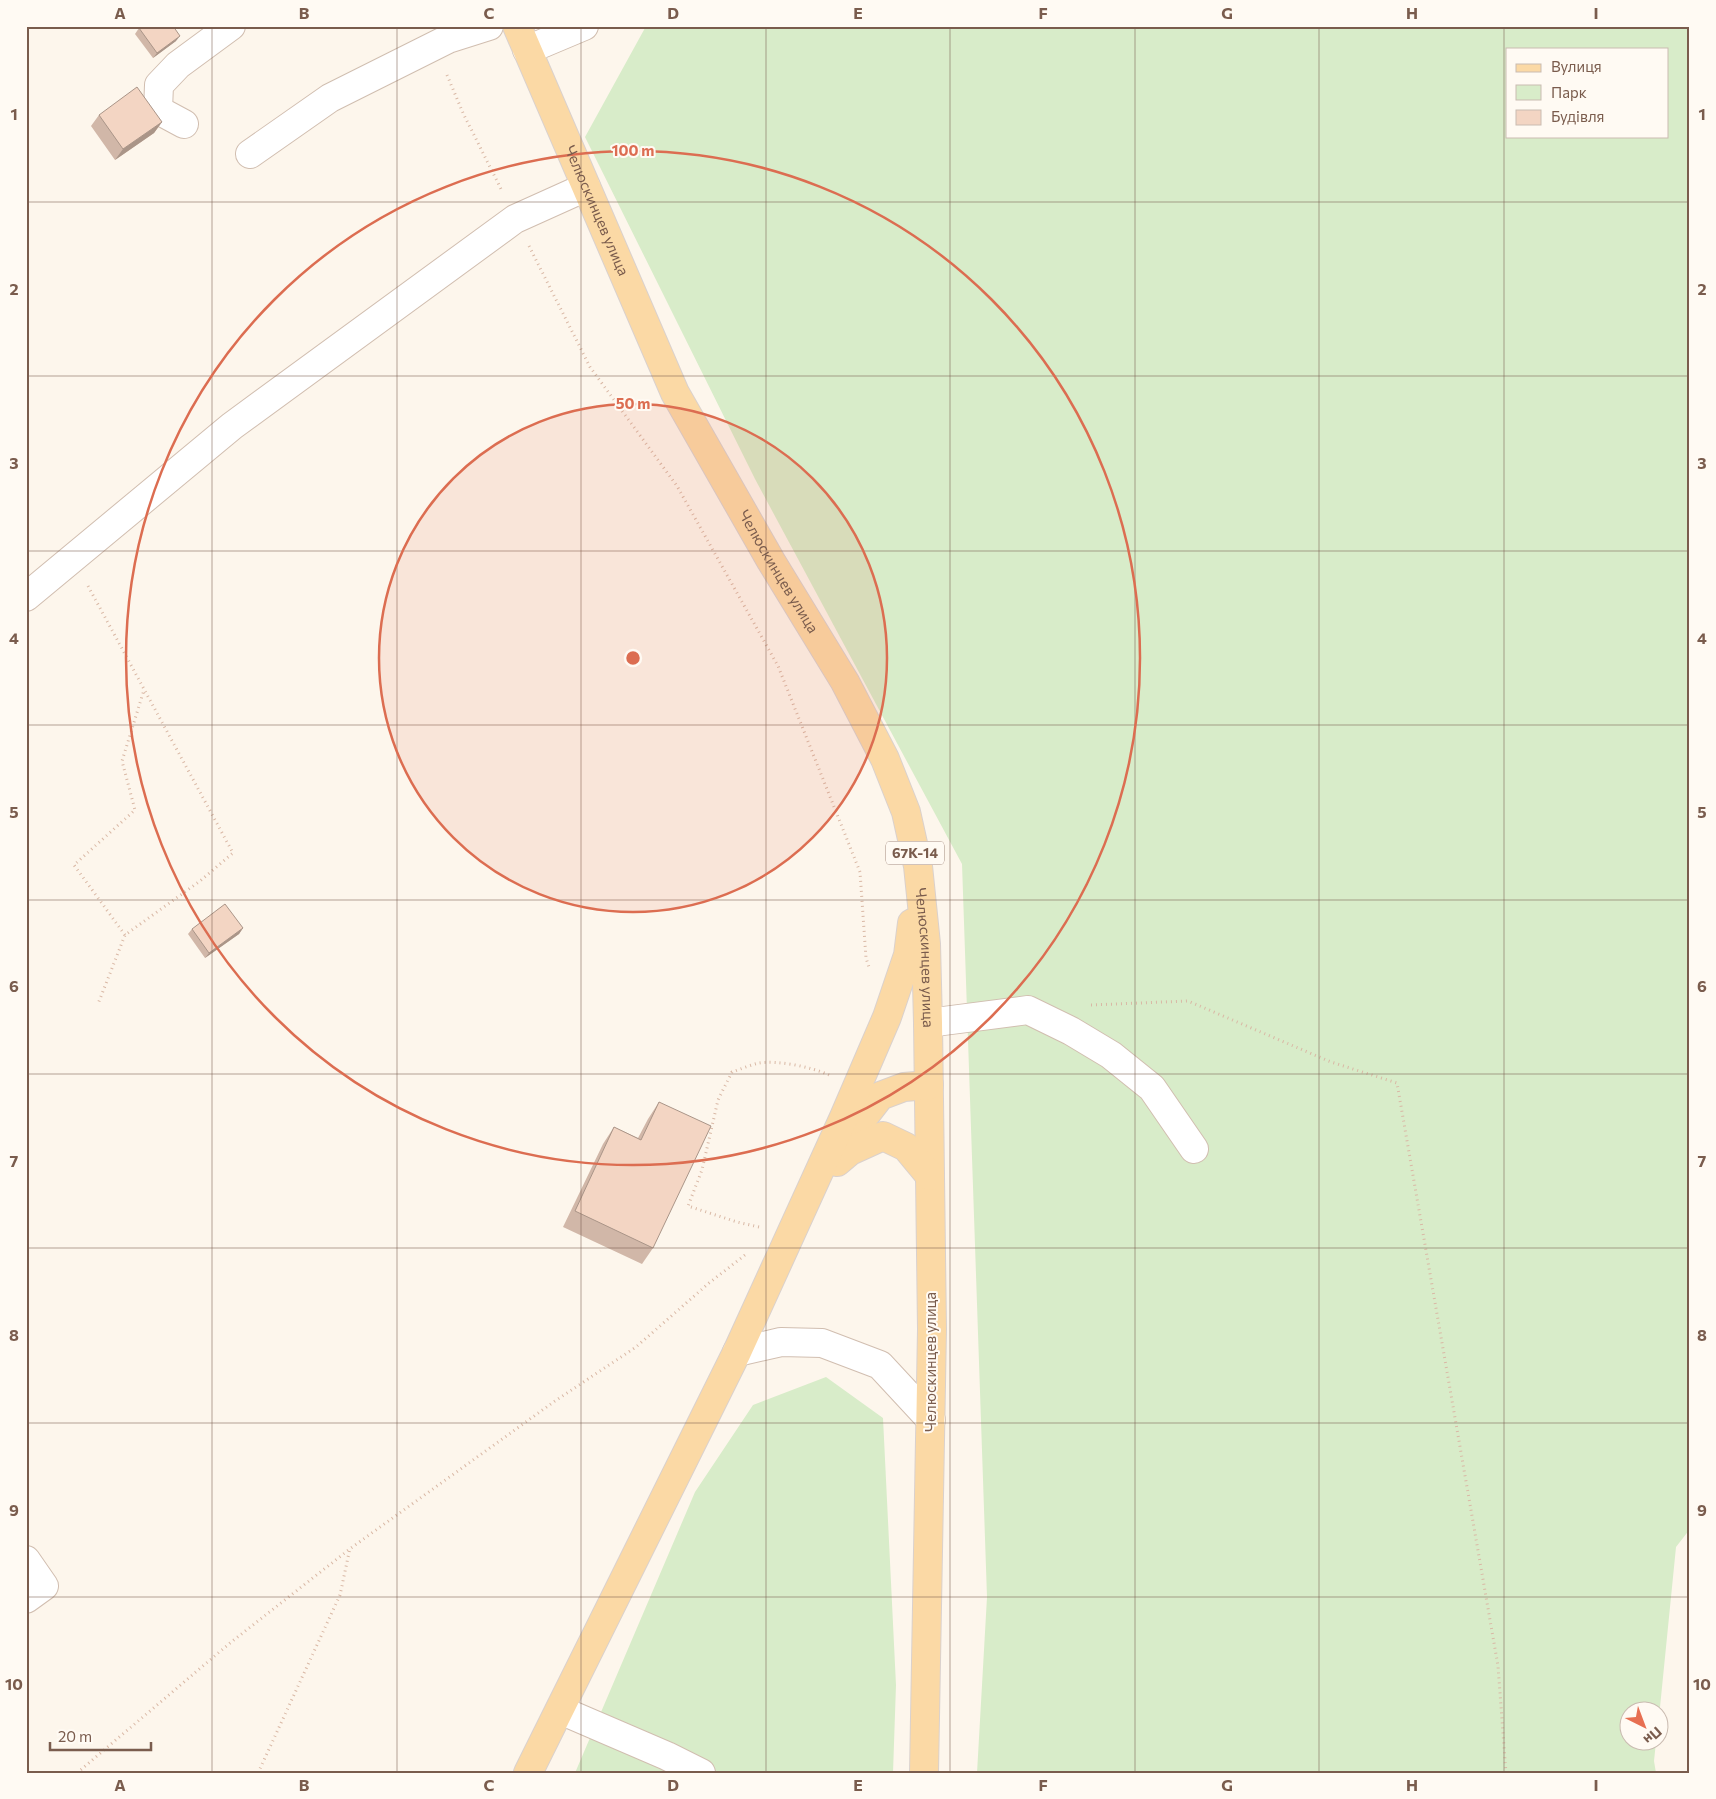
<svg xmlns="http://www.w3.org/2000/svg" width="1716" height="1799" font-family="Commissioner,sans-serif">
<rect width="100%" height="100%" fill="#fdf6ec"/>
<path fill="#d8ecc9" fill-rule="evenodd" d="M 658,26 L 1690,26 L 1690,1529 L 1676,1547 L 1659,1717 L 1658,1712 L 1628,1712 L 1628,1742 L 1656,1742 L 1654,1761 L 1656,1773 L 977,1773 L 987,1597 L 962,864 L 755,479 L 585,137 L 645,28 ZM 1507,49 L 1667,49 L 1667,136 L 1507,136 Z
M 826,1377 L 883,1418 L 896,1685 L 893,1773 L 575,1773 L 695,1492 L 753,1405 Z"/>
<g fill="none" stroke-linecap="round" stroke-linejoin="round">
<g stroke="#d1beb0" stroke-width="30">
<path id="minor" d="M 527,50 L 584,26
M 184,124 L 158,110 L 159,85 L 178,65 L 231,26
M 250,154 L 330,98 L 448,39 L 489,26
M 26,597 L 232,426 L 515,219 L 586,187
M 928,1023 L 1028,1010 L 1071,1031 L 1111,1055 L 1152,1088 L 1194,1149
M 737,1352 L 781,1342 L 822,1343 L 880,1365 L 931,1420
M 26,1560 L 44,1586 L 26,1599
M 560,1710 L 667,1756 L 701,1773"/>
</g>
<g stroke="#dad1cd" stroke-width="30">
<g id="major">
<path id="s1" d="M 517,26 L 675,393 L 771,561 L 845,682 L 885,759 L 906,812 L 918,866 L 926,944 L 928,1023 L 932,1329 L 924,1773"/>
<path d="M 843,1144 L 880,1096 L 904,1087 L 929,1085"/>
<path d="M 837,1162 L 850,1151 L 883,1136 L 906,1147 L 930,1176"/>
<path d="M 528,1773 L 737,1352 L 844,1117 L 887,1017 L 908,955 L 912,923"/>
</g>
</g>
<path stroke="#d9b8a5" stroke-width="3" stroke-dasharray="1 4" stroke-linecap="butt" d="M 447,75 L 463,113 L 502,191
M 529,246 L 590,367 L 677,486 L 778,666 L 860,872 L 866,958 L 869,967
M 88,586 L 233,853 L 200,881 L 125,935 L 98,1004
M 125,935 L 74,865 L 135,810 L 122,761 L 144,690
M 1091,1005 L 1188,1001 L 1331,1062 L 1397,1083 L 1498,1666 L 1506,1773
M 759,1227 L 737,1222 L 688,1206 L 702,1170 L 718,1100 L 732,1072 C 741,1069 750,1065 759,1063 C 777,1060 812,1067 829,1075
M 77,1773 L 230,1643 L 351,1548 L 555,1401 L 636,1347 L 709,1283 L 745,1255
M 258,1773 L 340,1595 L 350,1548"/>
<use href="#minor" stroke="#fff" stroke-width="28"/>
<use href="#major" stroke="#fbd9a5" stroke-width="28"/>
</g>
<path fill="#d1b7a8" d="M 139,28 L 176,41 L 153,58 L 135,34 Z
M 99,115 L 162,122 L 154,133 L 115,160 L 91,126 Z
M 243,928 L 239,934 L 205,958 L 188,934 L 192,929 Z
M 659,1102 L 653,1248 L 642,1264 L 563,1227 L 603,1144 L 614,1127 L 638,1138 L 648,1119 Z"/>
<path fill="#aa9588" d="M 180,36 L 176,41 L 153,58 L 157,53 Z
M 162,122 L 154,133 L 115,160 L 123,149 Z
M 243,928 L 239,934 L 205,958 L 209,953 Z"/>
<path fill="#f3d5c3" stroke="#aa9588" d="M 142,26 L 173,26 L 180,36 L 157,53 L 139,28 Z
M 137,87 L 162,122 L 123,149 L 99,115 Z
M 225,904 L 243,928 L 209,953 L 192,929 Z
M 659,1102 L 711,1126 L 653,1248 L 575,1211 L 614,1127 L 641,1140 Z"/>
<path fill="none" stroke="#7a5c4d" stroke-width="1" stroke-opacity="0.55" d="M 212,26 L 212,1773M 397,26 L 397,1773M 581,26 L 581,1773M 766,26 L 766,1773M 950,26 L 950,1773M 1135,26 L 1135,1773M 1319,26 L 1319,1773M 1504,26 L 1504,1773M 26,202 L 1690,202M 26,376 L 1690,376M 26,551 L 1690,551M 26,725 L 1690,725M 26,900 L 1690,900M 26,1074 L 1690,1074M 26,1248 L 1690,1248M 26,1423 L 1690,1423M 26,1597 L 1690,1597"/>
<circle cx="633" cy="658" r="254" fill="#dc6d51" fill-opacity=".12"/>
<g fill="none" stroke="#dc6d51" stroke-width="2.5">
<circle cx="633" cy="658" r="254"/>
<circle cx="633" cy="658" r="507"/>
</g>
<g text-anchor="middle" stroke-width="4" stroke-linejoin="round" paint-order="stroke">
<rect fill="#fffaf3" stroke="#a28b7f" stroke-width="1" x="886" y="841.5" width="58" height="23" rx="4"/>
<g font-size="14" font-weight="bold" fill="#7a5c4d">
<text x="915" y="858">67К-14</text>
</g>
<g font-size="15" fill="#7a5c4d" stroke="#fffaf3">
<text dy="5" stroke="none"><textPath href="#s1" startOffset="201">Челюскинцев улица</textPath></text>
<text dy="5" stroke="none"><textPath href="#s1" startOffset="606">Челюскинцев улица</textPath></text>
<text dy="5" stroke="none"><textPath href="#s1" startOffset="1026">Челюскинцев улица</textPath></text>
<text transform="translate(931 1362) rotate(-90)" y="5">Челюскинцев улица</text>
</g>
</g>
<circle cx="633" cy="658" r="8" fill="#dc6d51" stroke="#fffaf3" stroke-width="2.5"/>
<g font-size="15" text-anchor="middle" font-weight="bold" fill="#dc6d51" stroke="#fffaf3" stroke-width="4" stroke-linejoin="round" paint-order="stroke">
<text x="633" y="156">100 m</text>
<text x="633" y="409">50 m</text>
</g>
<rect width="1716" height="1799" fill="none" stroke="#fffaf3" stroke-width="55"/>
<rect x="1506" y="48" width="162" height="90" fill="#fffaf3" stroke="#cabbb1"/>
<rect x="1516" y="64" width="25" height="8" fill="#fbd9a5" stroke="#cabbb1"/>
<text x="1551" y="72" font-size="15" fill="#7a5c4d">Вулиця</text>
<rect x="1516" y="85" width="25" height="15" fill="#d8ecc9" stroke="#cabbb1"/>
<text x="1551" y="98" font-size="15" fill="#7a5c4d">Парк</text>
<rect x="1516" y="110" width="25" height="15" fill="#f3d5c3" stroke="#cabbb1"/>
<text x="1551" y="122" font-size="15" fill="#7a5c4d">Будівля</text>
<g transform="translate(1644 1726) rotate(138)"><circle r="24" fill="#fffaf3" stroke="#cabbb1"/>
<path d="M0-4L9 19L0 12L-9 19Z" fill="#e76f51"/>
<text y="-8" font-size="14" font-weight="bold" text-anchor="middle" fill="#7a5c4d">Пн</text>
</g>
<path d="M50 1742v8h101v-8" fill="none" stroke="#7a5c4d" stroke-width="2.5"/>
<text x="58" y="1742" font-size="15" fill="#7a5c4d" stroke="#fffaf3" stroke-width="4" paint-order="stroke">20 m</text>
<rect x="28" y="28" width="1660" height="1744" fill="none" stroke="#7a5c4d" stroke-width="2"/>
<g font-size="16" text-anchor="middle" font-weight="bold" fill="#7a5c4d">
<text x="120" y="19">A</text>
<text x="304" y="19">B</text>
<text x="489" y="19">C</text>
<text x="673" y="19">D</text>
<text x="858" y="19">E</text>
<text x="1043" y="19">F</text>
<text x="1227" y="19">G</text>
<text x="1412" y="19">H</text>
<text x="1596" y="19">I</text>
<text x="14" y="120">1</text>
<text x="1702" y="120">1</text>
<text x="14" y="295">2</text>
<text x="1702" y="295">2</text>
<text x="14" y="469">3</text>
<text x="1702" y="469">3</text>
<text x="14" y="644">4</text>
<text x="1702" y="644">4</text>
<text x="14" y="818">5</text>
<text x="1702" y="818">5</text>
<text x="14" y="992">6</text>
<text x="1702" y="992">6</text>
<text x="14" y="1167">7</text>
<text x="1702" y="1167">7</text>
<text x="14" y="1341">8</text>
<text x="1702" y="1341">8</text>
<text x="14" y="1516">9</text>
<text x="1702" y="1516">9</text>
<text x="14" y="1690">10</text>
<text x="1702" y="1690">10</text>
<text x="120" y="1791">A</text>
<text x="304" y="1791">B</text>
<text x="489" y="1791">C</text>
<text x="673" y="1791">D</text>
<text x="858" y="1791">E</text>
<text x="1043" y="1791">F</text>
<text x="1227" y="1791">G</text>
<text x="1412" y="1791">H</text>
<text x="1596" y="1791">I</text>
</g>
</svg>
